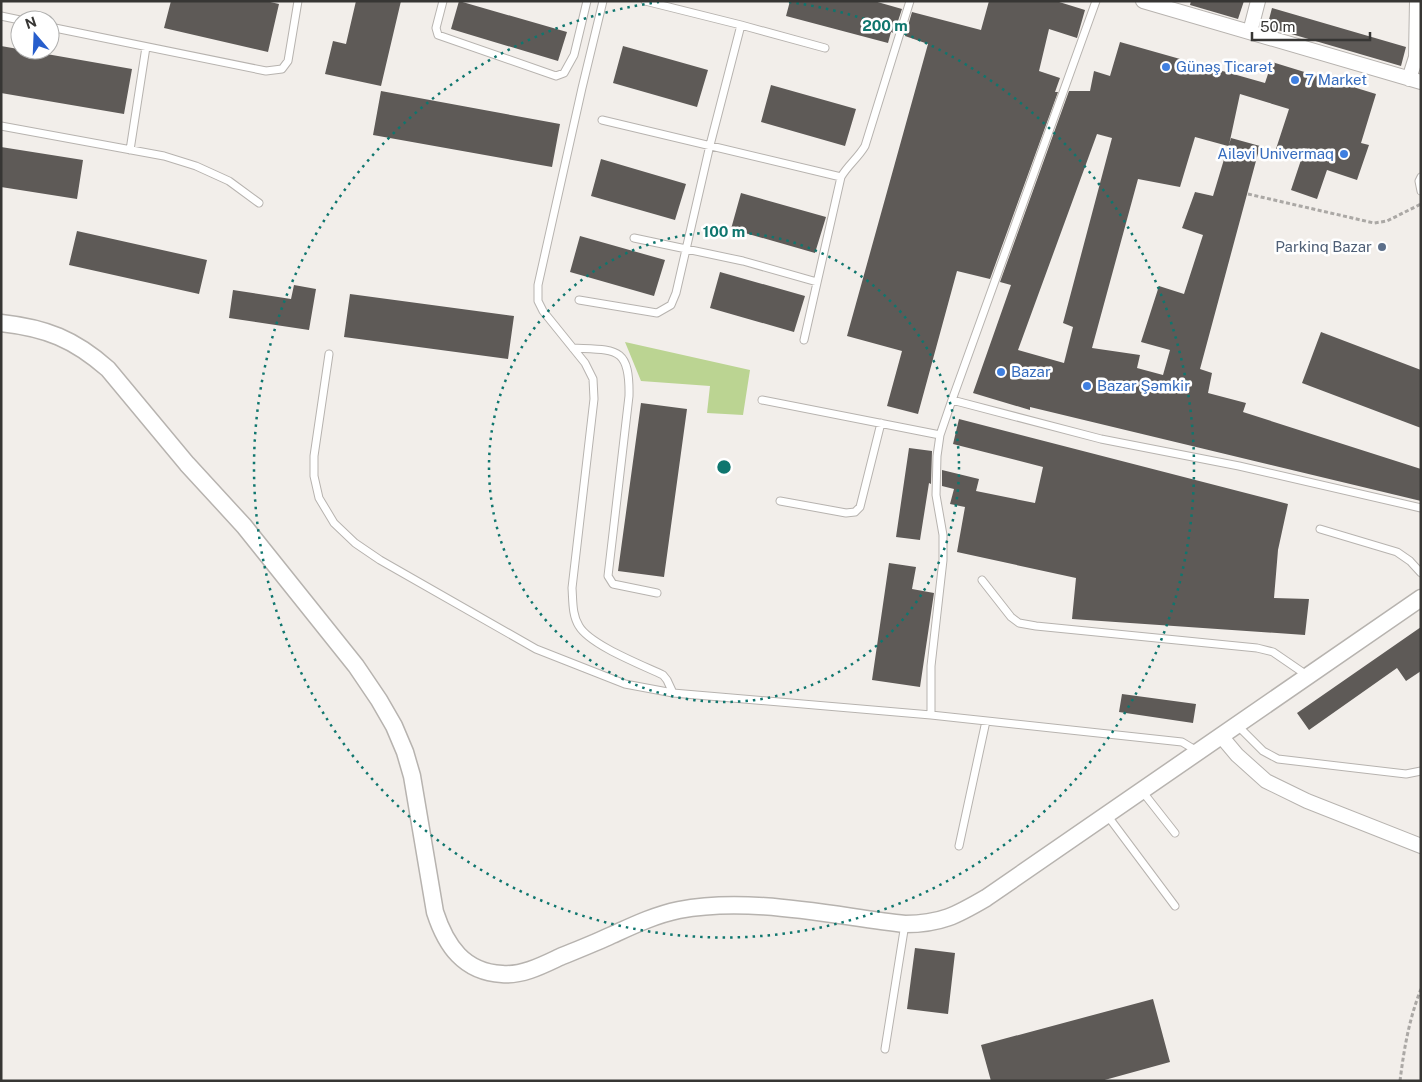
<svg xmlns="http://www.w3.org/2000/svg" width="1422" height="1082" font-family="'Public Sans',sans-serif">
<rect width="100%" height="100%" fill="#f2eeea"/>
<path fill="#bbd492" d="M 625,342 L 750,370 L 743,415 L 707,413 L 710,386 L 641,381 Z"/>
<path fill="#5e5a57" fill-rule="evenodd" d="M 171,1 L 266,1 L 279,4 L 268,52 L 164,28 Z
M 356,1 L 401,1 L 381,86 L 325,74 L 333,41 L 346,44 Z
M 459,1 L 567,32 L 558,61 L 451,29 Z
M 790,1 L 874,1 L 902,9 L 894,33 L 891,32 L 888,43 L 786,16 Z
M 989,1 L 1056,1 L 1085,10 L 1077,38 L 1049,29 L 1039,71 L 1060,78 L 1055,92 L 1058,92 L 990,279 L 957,271 L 918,414 L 887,406 L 902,351 L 847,336 L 928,44 L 905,36 L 912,12 L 981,30 Z
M 1191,1 L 1244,1 L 1238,19 L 1190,5 Z
M 1272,8 L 1406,47 L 1401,66 L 1267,27 Z
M 1120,42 L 1265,83 L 1272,62 L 1376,94 L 1361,143 L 1369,145 L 1357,180 L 1327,170 L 1317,199 L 1291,190 L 1301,160 L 1275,152 L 1289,109 L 1240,94 L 1229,145 L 1231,138 L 1260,146 L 1200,369 L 1212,373 L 1208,393 L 1246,403 L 1243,412 L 1421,469 L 1421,501 L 1030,407 L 1030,410 L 973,393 L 1011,285 L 1000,282 L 1069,91 L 1090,91 L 1094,71 L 1110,76 ZM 1097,134 L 1112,138 L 1063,323 L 1073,327 L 1064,363 L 1018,350 ZM 1195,137 L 1228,146 L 1213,196 L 1195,192 L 1182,228 L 1203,235 L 1184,294 L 1159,286 L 1141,342 L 1170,350 L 1163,375 L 1137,368 L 1140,355 L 1092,348 L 1138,179 L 1180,187 Z
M 1,46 L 132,69 L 124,114 L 1,93 Z
M 623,46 L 708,70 L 697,107 L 613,83 Z
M 771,85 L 856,109 L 845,146 L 761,122 Z
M 381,91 L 560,124 L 552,167 L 373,135 Z
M 1,147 L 83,160 L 77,199 L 1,187 Z
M 601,159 L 686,184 L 675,220 L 591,196 Z
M 741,193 L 826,217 L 815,253 L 731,229 Z
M 77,231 L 207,260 L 199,294 L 69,265 Z
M 580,236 L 665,260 L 654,296 L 570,272 Z
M 720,272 L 805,296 L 794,332 L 710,308 Z
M 294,285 L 316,289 L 309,330 L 229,318 L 233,290 L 291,299 Z
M 350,294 L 514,316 L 508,359 L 344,337 Z
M 1321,332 L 1421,370 L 1421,428 L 1302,383 Z
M 641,403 L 687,409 L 664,577 L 618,571 Z
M 959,419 L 1288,504 L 1278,550 L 1274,598 L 1309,599 L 1305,635 L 1072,619 L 1076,578 L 957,552 L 965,507 L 950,504 L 954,489 L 942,486 L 942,470 L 979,479 L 976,491 L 1035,503 L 1043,467 L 953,444 Z
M 909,448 L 932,451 L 931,484 L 929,483 L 920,540 L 896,537 Z
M 889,563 L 916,567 L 912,589 L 934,593 L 920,687 L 872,680 Z
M 1421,627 L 1421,671 L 1406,681 L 1397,668 L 1309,730 L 1297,713 Z
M 1122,694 L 1196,704 L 1193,723 L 1119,712 Z
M 915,948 L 955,953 L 948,1014 L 907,1009 Z
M 1153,999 L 1170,1062 L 1101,1081 L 991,1081 L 981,1045 Z"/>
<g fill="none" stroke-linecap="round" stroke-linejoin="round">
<g stroke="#b7b3af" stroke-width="9">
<path id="service" d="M 443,1 L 436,28 L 438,35 L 556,76 L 564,73 L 574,55 L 587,1
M 603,1 L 582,88 L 538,285 L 538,301 L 543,311 L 585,363 L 593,379 L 594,399 L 572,588 C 573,601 572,615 579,626 C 590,645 642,665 663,675 L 667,680 L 673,693
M 645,1 L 741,25 L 825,48
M 1096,1 L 952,400 L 1101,439 L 1239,466 L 1421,508
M 1,16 L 20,20
M 50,27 L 266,71 L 282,69 L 288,61 L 298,1
M 602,120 L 841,177 C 848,165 858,158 865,146 L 910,1
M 1,126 L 164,156 L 196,166 L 229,181 L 259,203
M 130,150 L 146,47
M 1421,177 L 1419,181 L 1421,191
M 634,238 L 743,261 L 817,282
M 579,300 L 657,313 L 671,305 L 676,293 L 710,145 L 741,25
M 804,340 L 841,177
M 573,348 C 616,350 630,346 629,396 L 608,576 L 613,584 L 657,593
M 329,354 L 314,456 L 314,476 L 319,498 L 334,523 L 355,543 L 380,560 L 536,649 L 625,684 L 673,693 L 931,715
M 762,400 L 940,435
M 952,400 L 940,435 L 937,456 L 936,495 L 943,535 L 943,560 L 931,666 L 931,715 L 1182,742 L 1192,748
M 780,501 L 846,513 L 855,512 L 860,507 L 881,423
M 1320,529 L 1397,552 L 1410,561 L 1421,573
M 982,580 L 1011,617 L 1019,623 L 1036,626 L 1257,648 L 1273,652 L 1308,676
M 1237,725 L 1263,751 L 1278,759 L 1406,774 L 1421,771
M 1142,791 L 1175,833
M 1107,815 L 1175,906
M 959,846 L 986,721
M 885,1049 L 905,924"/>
</g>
<g stroke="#b7b3af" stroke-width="16">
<path id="minor" d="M 1143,1 L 1421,82
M 1250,32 L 1258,1
M 1409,79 L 1416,57 L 1417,1
M 1221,736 L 1237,755 L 1266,781 L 1307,801 L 1421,846"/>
</g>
<g stroke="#b7b3af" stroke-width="19">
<path id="tertiary" d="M 1,323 C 46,328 74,339 108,369 L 187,464 L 244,526 L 356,666 L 379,700 L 394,726 L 405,752 L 412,776 L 435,912 C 446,946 464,972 502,974 C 522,976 543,965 560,957 C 577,950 595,943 612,935 C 634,925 655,915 679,910 C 750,896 834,916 905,924 C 941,924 957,915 986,898 L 1421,598"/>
</g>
<path stroke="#aba8a5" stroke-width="3" stroke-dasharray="4 2.5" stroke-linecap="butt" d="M 1248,194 L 1374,223 L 1387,221 L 1421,204
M 1400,1081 C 1404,1049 1409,1019 1421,989"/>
<use href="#service" stroke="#fff" stroke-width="7"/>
<use href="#minor" stroke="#fff" stroke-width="14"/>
<use href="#tertiary" stroke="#fff" stroke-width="16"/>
</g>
<g fill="none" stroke="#0f766e" stroke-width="2.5" stroke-dasharray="2.5 5">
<circle cx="724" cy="467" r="235"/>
<path d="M789 2A470 470 0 1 1 659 2"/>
</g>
<g fill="#3f7fe0" stroke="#fff" stroke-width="2">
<circle cx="1166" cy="67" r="5"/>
<circle cx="1295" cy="80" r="5"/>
<circle cx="1344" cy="154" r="5"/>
<circle cx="1001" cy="372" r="5"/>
<circle cx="1087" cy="386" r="5"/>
</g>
<circle fill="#5c6f8a" stroke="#fff" stroke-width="2" cx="1382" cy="247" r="5"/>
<g text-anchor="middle" stroke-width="5" stroke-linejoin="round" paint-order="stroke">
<g font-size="15" fill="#366cbe" stroke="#fff" text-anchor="start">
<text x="1176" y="72">Günəş Ticarət</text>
<text x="1305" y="85">7 Market</text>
<text x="1334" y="159" text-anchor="end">Ailəvi Univermaq</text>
<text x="1011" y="377">Bazar</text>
<text x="1097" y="391">Bazar Şəmkir</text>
</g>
<g font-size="15" fill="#4e5e75" stroke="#fff" text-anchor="end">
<text x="1372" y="252">Parkinq Bazar</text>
</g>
</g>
<circle cx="724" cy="467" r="8" fill="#0f766e" stroke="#fff" stroke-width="2.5"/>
<g font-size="15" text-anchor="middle" font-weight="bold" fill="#0f766e" stroke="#fff" stroke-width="5" stroke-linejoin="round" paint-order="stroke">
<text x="885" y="31">200 m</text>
<text x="724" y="237">100 m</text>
</g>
<rect width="1422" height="1082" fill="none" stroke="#373634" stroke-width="5"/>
<g transform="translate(35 35) rotate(341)"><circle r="24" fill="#ffffff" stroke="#afafae"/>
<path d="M0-4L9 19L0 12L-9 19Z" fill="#275ecc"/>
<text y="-8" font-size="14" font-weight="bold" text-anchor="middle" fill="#373634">N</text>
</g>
<path d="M1252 32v8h118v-8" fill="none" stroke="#373634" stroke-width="2.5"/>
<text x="1260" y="32" font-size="15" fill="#373634" stroke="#ffffff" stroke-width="4" paint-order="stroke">50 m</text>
</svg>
